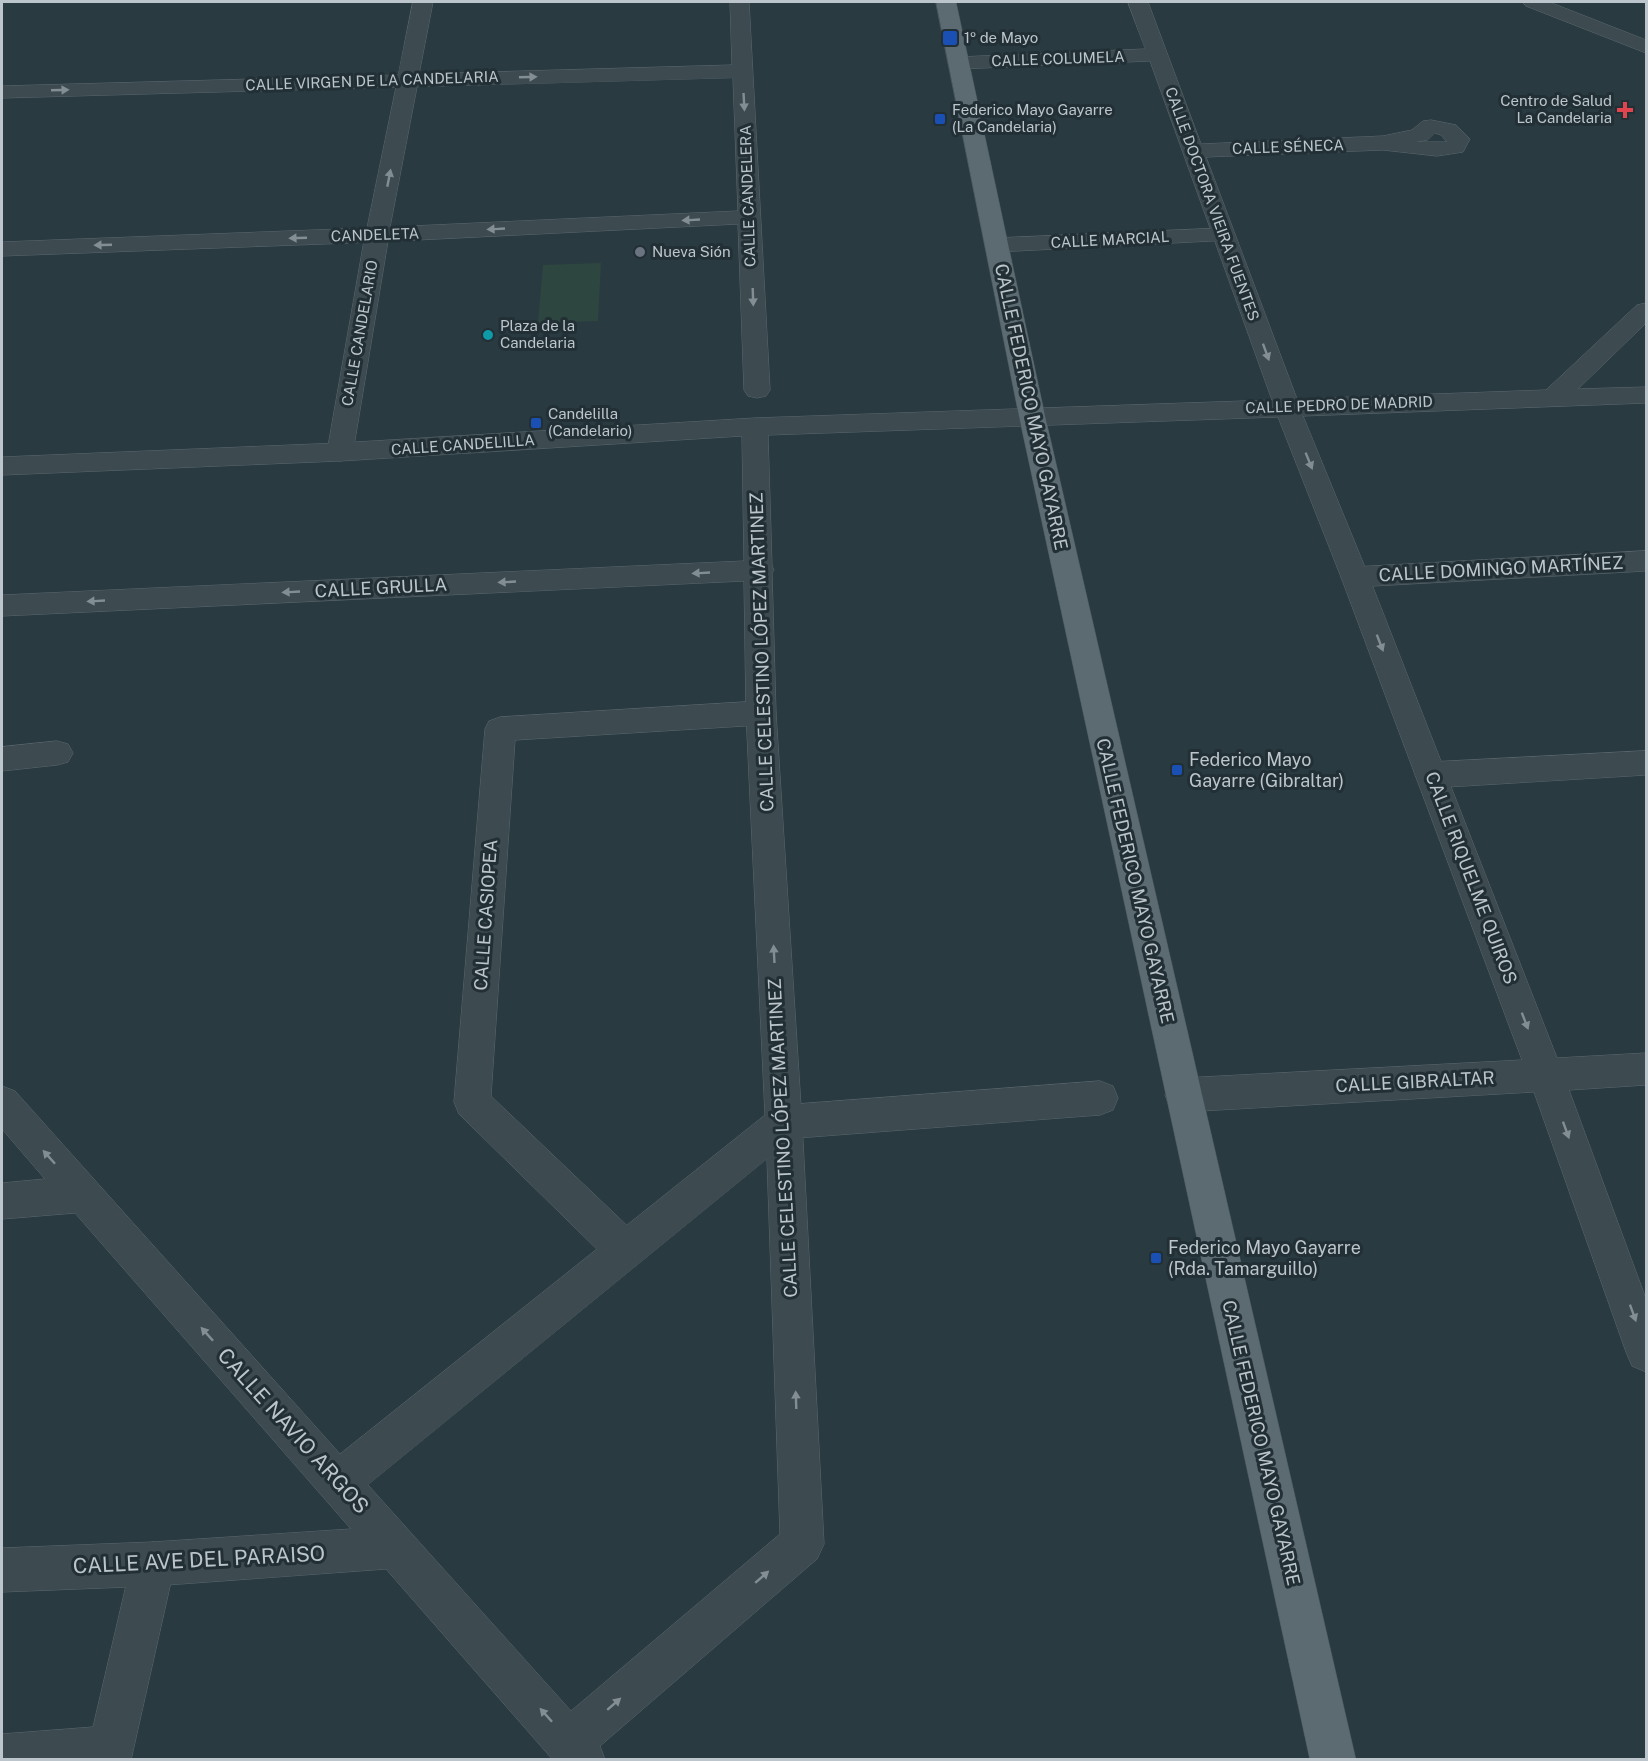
<svg xmlns="http://www.w3.org/2000/svg" width="1648" height="1761" font-family="'Public Sans',sans-serif">
<rect width="100%" height="100%" fill="#293a41"/>
<path fill="#2e4640" d="M 601,263 L 598,321 L 538,323 L 543,265 Z"/>
<g fill="none" stroke-linecap="round" stroke-linejoin="round">
<g stroke="#5c686e" stroke-width="1">
<path id="pedestrian" d="M 377,228 L 385,230 L 389,235 L 353,452 L 349,458 L 340,461 L 331,458 L 327,452 L 365,235 L 369,230 Z
M 1223,228 L 1231,230 L 1235,235 L 1231,240 L 997,252 L 989,250 L 985,245 L 989,240 L 997,238 Z
M 1646,551 L 1646,571 L 1355,587 L 1345,584 L 1341,577 L 1345,570 L 1355,567 Z
M 761,701 L 772,705 L 776,713 L 772,721 L 761,725 L 515,740 L 491,1096 L 638,1236 L 643,1249 L 638,1262 L 624,1268 L 610,1262 L 459,1114 L 454,1102 L 485,729 L 489,721 L 500,717 Z
M 57,741 L 68,744 L 73,753 L 68,762 L 57,765 L 2,771 L 2,747 Z
M 1646,751 L 1646,775 L 1431,788 L 1420,784 L 1415,775 L 1420,766 L 1431,762 Z
M 1100,1081 L 1113,1086 L 1118,1098 L 1113,1110 L 1100,1115 L 784,1139 L 771,1134 L 766,1122 L 771,1110 L 784,1105 Z
M 153,1542 L 168,1549 L 175,1564 L 131,1760 L 2,1760 L 2,1734 L 93,1727 L 131,1564 L 138,1549 Z"/>
</g>
<g stroke="#5c686e" stroke-width="1">
<path id="minor" d="M 413,2 L 433,2 L 419,74 L 732,65 L 730,2 L 749,2 L 770,390 L 766,396 L 757,398 L 748,396 L 744,390 L 738,224 L 377,242 L 2,256 L 2,242 L 367,228 L 396,87 L 2,98 L 2,86 L 398,75 ZM 733,78 L 738,211 L 390,227 L 417,87 Z
M 1128,2 L 1148,2 L 1201,144 L 1383,136 L 1412,130 L 1423,121 L 1431,120 L 1456,125 L 1470,139 L 1463,152 L 1437,156 L 1383,150 L 1206,157 L 1297,399 L 1546,390 L 1637,305 L 1646,303 L 1646,323 L 1578,389 L 1646,387 L 1646,403 L 1303,416 L 1369,577 L 1557,1058 L 1646,1053 L 1646,1085 L 1569,1090 L 1646,1299 L 1646,1372 L 1632,1366 L 1626,1352 L 1534,1092 L 1183,1112 L 1170,1107 L 1165,1095 L 1170,1083 L 1183,1078 L 1522,1060 L 1341,577 L 1278,417 L 768,435 L 772,566 L 774,570 L 772,573 L 776,713 L 802,1122 L 824,1544 L 817,1559 L 600,1746 L 605,1760 L 553,1760 L 386,1569 L 153,1586 L 2,1592 L 2,1548 L 153,1542 L 351,1529 L 75,1213 L 2,1219 L 2,1183 L 45,1179 L 2,1129 L 2,1086 L 15,1091 L 340,1454 L 765,1115 L 746,713 L 744,581 L 2,616 L 2,595 L 744,561 L 742,436 L 340,461 L 2,475 L 2,457 L 340,443 L 755,418 L 1272,400 L 1150,61 L 958,69 L 951,67 L 948,63 L 951,59 L 958,57 L 1145,49 ZM 1435,133 L 1441,135 L 1447,142 L 1416,142 L 1427,140 ZM 767,1159 L 780,1534 L 571,1711 L 368,1485 Z"/>
</g>
<g stroke="#5c686e" stroke-width="1">
<path id="tertiary" d="M 1523,2 L 1549,2 L 1646,40 L 1646,53 L 1526,6 Z"/>
</g>
<g stroke="#4a575d" stroke-width="1">
<path id="primary" d="M 936,2 L 956,2 L 1045,416 L 1356,1760 L 1310,1760 L 1019,416 Z"/>
</g>
<use href="#pedestrian" fill="#3d4b51" fill-rule="evenodd"/>
<use href="#minor" fill="#3d4b51" fill-rule="evenodd"/>
<use href="#tertiary" fill="#3d4b51" fill-rule="evenodd"/>
<use href="#primary" fill="#5c6a71" fill-rule="evenodd"/>
</g>
<defs><path id="oneway-solid" d="M-6-.8H1V-3.2L6.5 0L1 3.2V.8H-6Z" transform="scale(1.5)"/></defs>
<g fill="#828e94">
<use href="#oneway-solid" transform="translate(528 77) rotate(-2)"/>
<use href="#oneway-solid" transform="translate(60 90) rotate(-2)"/>
<use href="#oneway-solid" transform="translate(744 102) rotate(87)"/>
<use href="#oneway-solid" transform="translate(389 178) rotate(-79)"/>
<use href="#oneway-solid" transform="translate(691 220) rotate(177)"/>
<use href="#oneway-solid" transform="translate(496 229) rotate(177)"/>
<use href="#oneway-solid" transform="translate(298 238) rotate(178)"/>
<use href="#oneway-solid" transform="translate(103 245) rotate(178)"/>
<use href="#oneway-solid" transform="translate(753 297) rotate(88)"/>
<use href="#oneway-solid" transform="translate(1266 352) rotate(70)"/>
<use href="#oneway-solid" transform="translate(1309 461) rotate(68)"/>
<use href="#oneway-solid" transform="translate(701 573) rotate(177)"/>
<use href="#oneway-solid" transform="translate(507 582) rotate(177)"/>
<use href="#oneway-solid" transform="translate(291 592) rotate(177)"/>
<use href="#oneway-solid" transform="translate(96 601) rotate(177)"/>
<use href="#oneway-solid" transform="translate(1380 643) rotate(69)"/>
<use href="#oneway-solid" transform="translate(774 954) rotate(-93)"/>
<use href="#oneway-solid" transform="translate(1525 1021) rotate(69)"/>
<use href="#oneway-solid" transform="translate(1566 1130) rotate(70)"/>
<use href="#oneway-solid" transform="translate(49 1157) rotate(-132)"/>
<use href="#oneway-solid" transform="translate(1633 1313) rotate(70)"/>
<use href="#oneway-solid" transform="translate(207 1334) rotate(-132)"/>
<use href="#oneway-solid" transform="translate(796 1400) rotate(-92)"/>
<use href="#oneway-solid" transform="translate(762 1577) rotate(-41)"/>
<use href="#oneway-solid" transform="translate(614 1704) rotate(-41)"/>
<use href="#oneway-solid" transform="translate(546 1715) rotate(-132)"/>
</g>
<g fill="#1a4fb4" stroke="#223036" stroke-width="2">
<rect x="942" y="30" width="16" height="16" rx="3"/>
<rect x="934" y="113" width="12" height="12" rx="3"/>
<rect x="530" y="417" width="12" height="12" rx="3"/>
<rect x="1171" y="764" width="12" height="12" rx="3"/>
<rect x="1150" y="1252" width="12" height="12" rx="3"/>
</g>
<path fill="#e0444e" stroke="#223036" stroke-width="2" d="M1622 101h6v6h6v6h-6v6h-6v-6h-6v-6h6z"/>
<circle fill="#6b7280" stroke="#223036" stroke-width="2" cx="640" cy="252" r="6"/>
<circle fill="#0f9aa8" stroke="#223036" stroke-width="2" cx="488" cy="335" r="6"/>
<g text-anchor="middle" stroke-width="6" stroke-linejoin="round" paint-order="stroke">
<g font-size="15" fill="#bbc5cb" stroke="#223036" text-anchor="start">
<text x="964" y="43">1º de Mayo</text>
<text x="1612" y="106" text-anchor="end">Centro de Salud<tspan x="1612" dy="17">La Candelaria</tspan></text>
<text x="952" y="115">Federico Mayo Gayarre<tspan x="952" dy="17">(La Candelaria)</tspan></text>
<text x="652" y="257">Nueva Sión</text>
<text x="500" y="331">Plaza de la<tspan x="500" dy="17">Candelaria</tspan></text>
<text x="548" y="419">Candelilla<tspan x="548" dy="17">(Candelario)</tspan></text>
</g>
<g font-size="15" fill="#bbc5cb" stroke="#223036">
<text transform="translate(1058 59) rotate(-2)" y="5">CALLE COLUMELA</text>
<text transform="translate(372 81) rotate(-2)" y="5">CALLE VIRGEN DE LA CANDELARIA</text>
<text transform="translate(1288 147) rotate(-2)" y="5">CALLE SÉNECA</text>
<text transform="translate(748 196) rotate(-92)" y="5">CALLE CANDELERA</text>
<text transform="translate(1212 204) rotate(70)" y="5">CALLE DOCTORA VIEIRA FUENTES</text>
<text transform="translate(375 235) rotate(-2)" y="5">CANDELETA</text>
<text transform="translate(1110 240) rotate(-3)" y="5">CALLE MARCIAL</text>
<text transform="translate(360 333) rotate(-80)" y="5">CALLE CANDELARIO</text>
<text transform="translate(1339 405) rotate(-2)" y="5">CALLE PEDRO DE MADRID</text>
<text transform="translate(463 445) rotate(-4)" y="5">CALLE CANDELILLA</text>
</g>
<g font-size="18" fill="#bbc5cb" stroke="#223036">
<text transform="translate(1031 407) rotate(78)" y="6">CALLE FEDERICO MAYO GAYARRE</text>
<text transform="translate(1501 569) rotate(-3)" y="6">CALLE DOMINGO MARTÍNEZ</text>
<text transform="translate(381 588) rotate(-3)" y="6">CALLE GRULLA</text>
<text transform="translate(762 652) rotate(-92)" y="6">CALLE CELESTINO LÓPEZ MARTINEZ</text>
<text transform="translate(1471 878) rotate(69)" y="6">CALLE RIQUELME QUIROS</text>
<text transform="translate(1135 881) rotate(77)" y="6">CALLE FEDERICO MAYO GAYARRE</text>
<text transform="translate(486 915) rotate(-86)" y="6">CALLE CASIOPEA</text>
<text transform="translate(1415 1082) rotate(-3)" y="6">CALLE GIBRALTAR</text>
<text transform="translate(783 1138) rotate(-93)" y="6">CALLE CELESTINO LÓPEZ MARTINEZ</text>
<text transform="translate(1261 1443) rotate(77)" y="6">CALLE FEDERICO MAYO GAYARRE</text>
</g>
<g font-size="18" fill="#bbc5cb" stroke="#223036" text-anchor="start">
<text x="1189" y="766">Federico Mayo<tspan x="1189" dy="21">Gayarre (Gibraltar)</tspan></text>
<text x="1168" y="1254">Federico Mayo Gayarre<tspan x="1168" dy="21">(Rda. Tamarguillo)</tspan></text>
</g>
<g font-size="21" fill="#bbc5cb" stroke="#223036">
<text transform="translate(293 1431) rotate(48)" y="7">CALLE NAVIO ARGOS</text>
<text transform="translate(199 1560) rotate(-3)" y="7">CALLE AVE DEL PARAISO</text>
</g>
</g>
<rect width="1648" height="1761" fill="none" stroke="#bbc5cb" stroke-width="6"/>
</svg>
